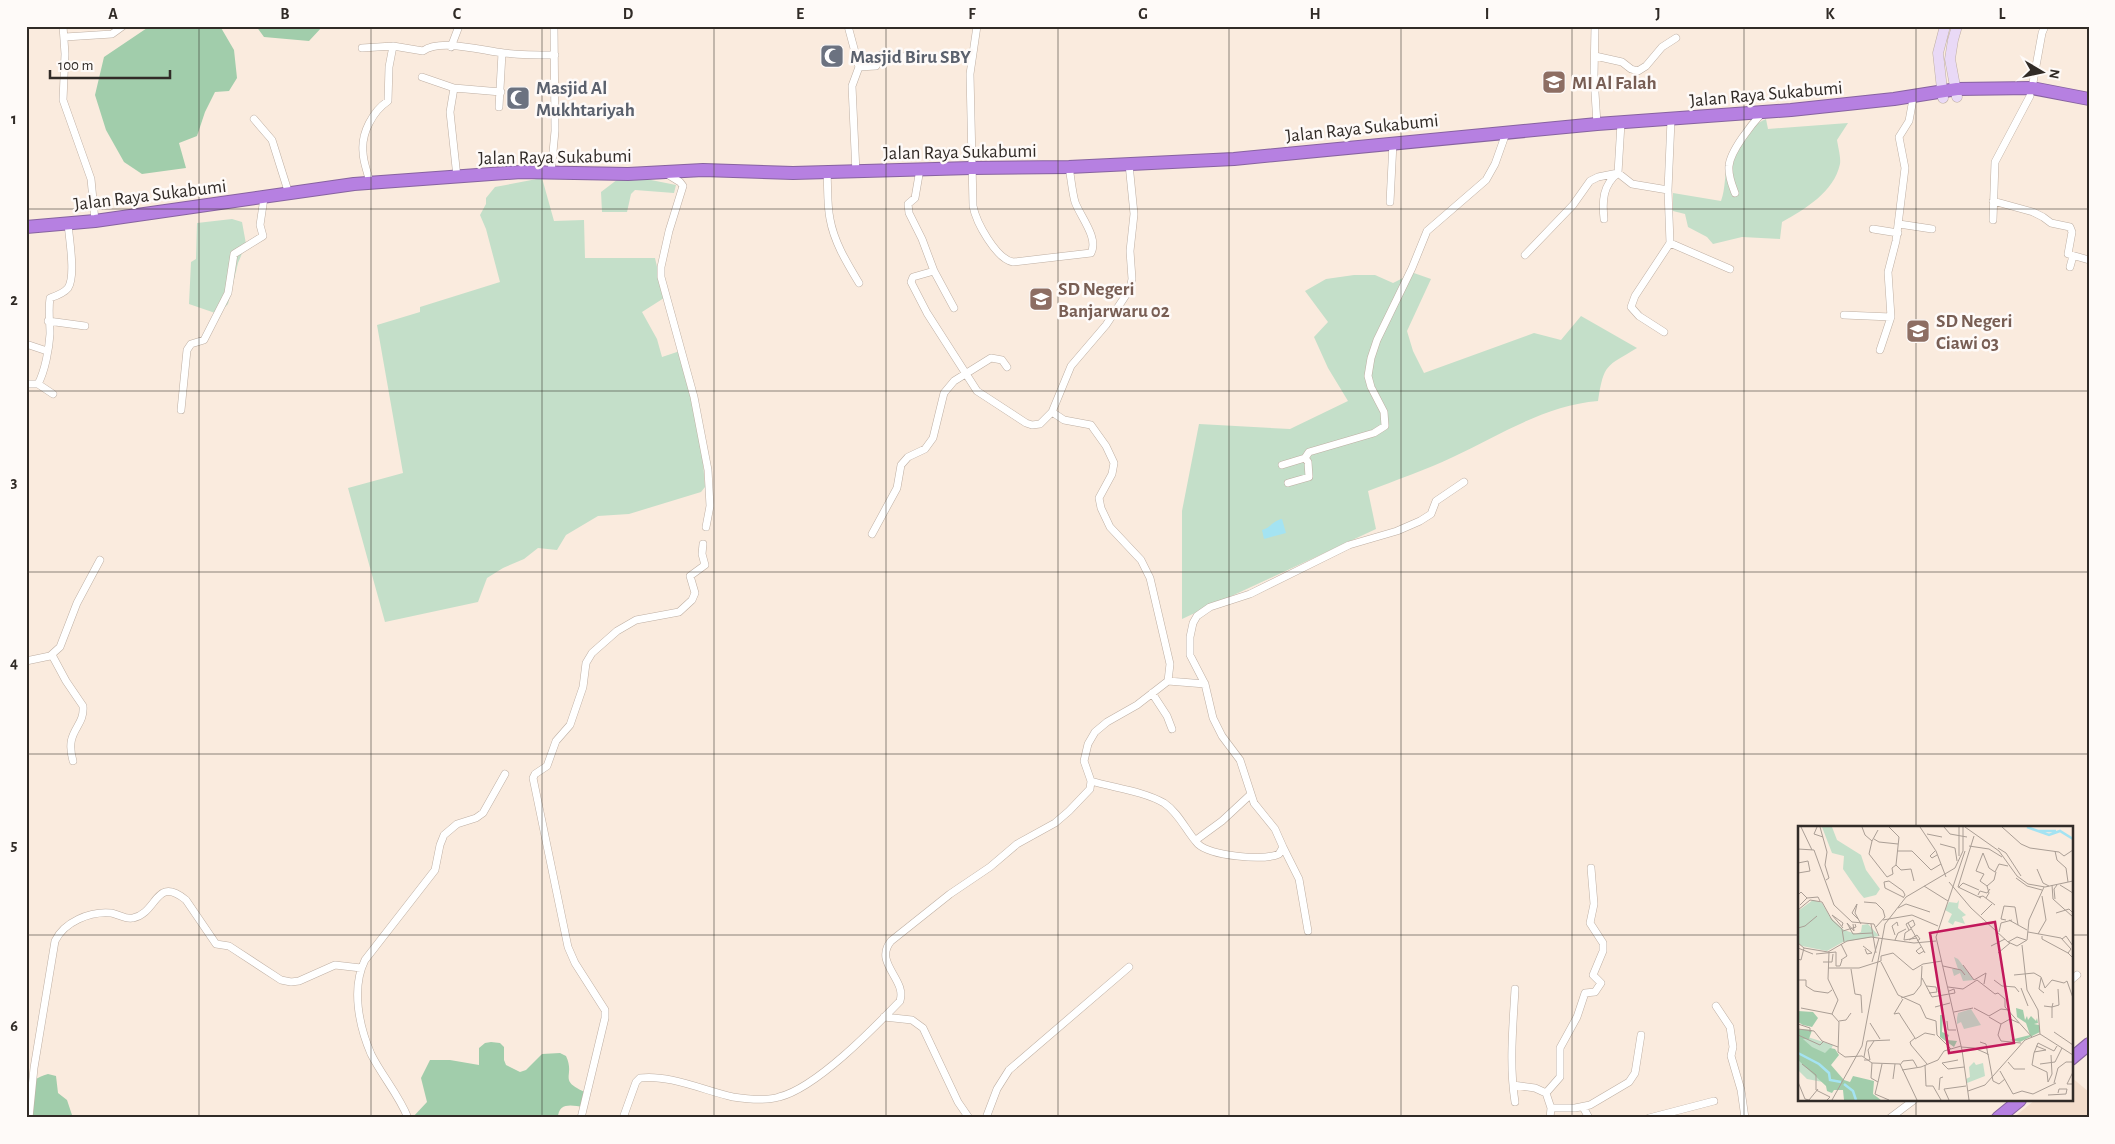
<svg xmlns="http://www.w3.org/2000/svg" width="2115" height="1144" font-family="'Alegreya Sans',sans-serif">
<rect width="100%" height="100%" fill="#faebde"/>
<path fill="#f3ddcb" d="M 2071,1077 L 2089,1092 L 2089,1118 L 2013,1118 L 2035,1100 L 2071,1100 Z"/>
<path fill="#c4dfc9" d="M 1766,119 L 1768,129 L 1848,123 L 1837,140 C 1838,147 1841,157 1840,164 C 1834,192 1805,209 1782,222 L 1780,239 L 1742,237 L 1713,244 L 1707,237 L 1688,227 L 1685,214 L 1673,211 L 1673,193 L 1721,201 C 1726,188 1724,174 1728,162 C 1734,145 1749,126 1766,119 Z
M 622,176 L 646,179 L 676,185 L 674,193 L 635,190 L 631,194 L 627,212 L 602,212 L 601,192 Z
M 542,178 L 554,221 L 584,220 L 585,258 L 655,258 L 664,298 L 642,312 L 657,339 L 662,357 L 680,351 L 699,410 L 705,487 L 701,492 L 629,514 L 598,516 L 566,535 L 557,550 L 538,548 L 524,559 L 503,568 L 487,578 L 478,602 L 385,622 L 348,488 L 403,473 L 377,325 L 420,312 L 420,307 L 500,282 L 486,229 L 480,215 L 486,204 L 486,198 L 495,187 Z
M 232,219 L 242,222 L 246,244 L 238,263 L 228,304 L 218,314 L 189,304 L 191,262 L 196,259 L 197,223 Z
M 1411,272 L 1431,279 L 1407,331 L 1413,351 L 1424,373 L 1534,333 L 1561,340 L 1581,316 L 1637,348 C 1606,367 1604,363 1598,401 C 1546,405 1500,435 1453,457 C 1426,470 1396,480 1368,491 L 1376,529 L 1182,619 L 1182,511 L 1199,424 L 1290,429 L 1348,401 L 1328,368 L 1314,337 L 1328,322 L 1305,291 L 1326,279 L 1354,275 L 1375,275 L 1393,283 L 1407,276 Z"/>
<path fill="#a1cdab" d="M 150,26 L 220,26 L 234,50 L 237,78 L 229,91 L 215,92 L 205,112 L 197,136 L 179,143 L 186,168 L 142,174 L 124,162 L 106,130 L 95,95 L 104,57 Z
M 256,26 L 323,26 L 309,41 L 264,37 Z
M 491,1042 L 500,1043 L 504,1047 L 504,1060 L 506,1065 L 520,1072 L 526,1070 L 542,1054 L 560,1053 L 566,1056 C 576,1077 556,1080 587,1093 L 583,1107 C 572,1105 558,1102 558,1118 L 412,1118 L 427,1102 L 421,1078 L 430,1060 L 450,1060 L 479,1065 L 479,1048 L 485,1043 Z
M 48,1074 L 56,1076 L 58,1093 L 67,1100 L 73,1118 L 27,1118 L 32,1100 L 26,1094 C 29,1082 37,1077 48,1074 Z"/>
<path fill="#a4e3f2" d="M 1282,519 L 1286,533 L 1264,539 L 1262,530 C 1270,528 1274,520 1282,519 Z"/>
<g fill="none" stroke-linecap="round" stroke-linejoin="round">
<g stroke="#beafa3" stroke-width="8">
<path id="street" d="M 63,26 L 65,54 L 63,100 L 91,179 L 95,221
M 848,26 L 859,67 L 852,86 L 856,173
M 977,26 L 970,74 L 973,206 C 976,222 996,259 1013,262 L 1091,253 C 1099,238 1080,216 1075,202 C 1072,191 1071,178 1069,167
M 1595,26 L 1594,77 L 1597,124
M 65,37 L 112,34 L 123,26
M 451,47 L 459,26
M 362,48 L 393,46
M 1595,56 L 1622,62 L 1631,69 L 1638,71 L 1646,66 L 1662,47 L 1676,38
M 859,67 L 876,66 L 881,55 L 908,57
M 422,77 L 454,88 L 501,92
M 454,88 L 450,112 L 457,177
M 2032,88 L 2042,33 L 2045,26
M 499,107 L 502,53
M 254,119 L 272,140 L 289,194
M 920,169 L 915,198 L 908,204 L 909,213 L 922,239 L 934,271 L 954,308
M 551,173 L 555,131 L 554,26
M 827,173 C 828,188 827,204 830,219 C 834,242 847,263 859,283
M 667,174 L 680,182 L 683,186 L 669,231 L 661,267 L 661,277 L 694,397 L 708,470 L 710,506 L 706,527
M 370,183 C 368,173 363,162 363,152 C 361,133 373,111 388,101 L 389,67 L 393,46 L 423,51 C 441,38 483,51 504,53 C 521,55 538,55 555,55
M 1735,193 C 1732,185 1728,176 1729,166 C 1730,151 1752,124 1762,113
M 1993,201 L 2033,212 L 2043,217 L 2051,223 L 2070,227 L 2072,232 L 2068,254 L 2089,260
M 1390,202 L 1393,143
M 1604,219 C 1602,200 1603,185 1618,173 L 1621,123
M 1993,220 L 1995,162 L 2030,96
M 1899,224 L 1932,229
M 1873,229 L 1898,233
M 1670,243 L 1730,269
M 1525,255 L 1573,205 L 1590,181 L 1598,177 L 1618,173 L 1632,184 L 1668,190
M 2070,267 L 2073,256
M 934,271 L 913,277 L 911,282 L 927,313 L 977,391 L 1026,423 L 1032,425 L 1040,424 L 1052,412 L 1071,366 L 1106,325 L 1130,289 L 1132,279 L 1130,251 L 1134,214 L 1129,164
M 1844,315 L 1891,317
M 48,321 L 85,326
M 1664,332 L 1639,316 L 1631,307 L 1635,296 L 1670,243 L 1668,190 L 1671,120
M 26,344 L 47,351
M 1880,350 L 1891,317 L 1888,272 L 1896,241 L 1905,168 L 1899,137 L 1909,121 L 1913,99
M 26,384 L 38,384 C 45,371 49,349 50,334 C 50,322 48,311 50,298 C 56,296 64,293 68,288 C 76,276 69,238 68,223
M 38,384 L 53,394
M 181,410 L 187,350 L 191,344 L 204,340 L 228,293 L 234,254 L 263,236 L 260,225 L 264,198
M 1282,465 L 1305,458
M 1288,483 L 1309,477 L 1308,462 L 1305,458 L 1309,452 L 1374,433 L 1385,426 L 1384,412 L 1371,387 L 1368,376 L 1371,358 L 1377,340 L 1412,268 L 1427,231 L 1486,180 L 1495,164 L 1506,133
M 872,534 L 897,488 L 901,465 L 908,457 L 925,449 L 933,438 L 944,393 L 954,381 L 991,358 L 1002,360 L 1007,367
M 52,655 L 66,681 L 83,706 C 85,728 64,730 73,761
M 26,661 L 50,656 L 60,647 L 77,603 L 100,560
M 1168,681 L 1205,684
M 1152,693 L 1167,716 L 1172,729
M 1091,781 C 1114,788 1143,791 1164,803 C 1179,813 1186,831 1198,844 C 1211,856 1263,861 1279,854 L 1283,847 L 1275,829 L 1254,803 L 1240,760 L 1222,736 L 1213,718 L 1205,684 L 1190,655 L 1190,637 L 1193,623 L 1197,616 L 1210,607 L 1250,594 L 1349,545 L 1397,531 L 1420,521 L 1431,514 L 1436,501 L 1464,482
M 1196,840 L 1222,821 L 1250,795
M 1283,847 L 1299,879 L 1308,931
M 2071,980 L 2077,975
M 1716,1006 L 1730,1027 L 1733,1047 L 1731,1056 L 1741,1090 L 1745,1118
M 884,1017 L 912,1020 L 923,1028 L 958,1102 L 969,1118
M 1513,1085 L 1535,1088 L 1546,1093 L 1551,1108 L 1550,1118
M 1546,1093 L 1560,1077 L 1560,1048 L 1577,1017 L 1585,993 L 1595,992 L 1601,983 L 1593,975 L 1603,951 L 1603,943 L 1590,923 L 1594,904 L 1591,868
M 1515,1102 C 1509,1065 1513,1026 1515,989
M 1583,1107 L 1589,1118
M 1551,1108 L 1575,1108 L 1590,1105 L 1629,1082 L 1635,1073 L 1641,1035
M 29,1118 L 34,1068 L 55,941 C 64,922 90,911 111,913 C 118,914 126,920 133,918 C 158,913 155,875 186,900 L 216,944 L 229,946 L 281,980 L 291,982 L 299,981 L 335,965 L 361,968
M 408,1118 C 399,1095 382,1076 371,1054 C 359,1026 351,988 365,960 L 435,870 L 440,845 L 444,835 L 457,824 L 476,818 L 483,813 L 505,774
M 581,1118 L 605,1018 L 605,1010 L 575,963 L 568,947 L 533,778 L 535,774 L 547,766 L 556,741 L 570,725 L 583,687 L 586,663 L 592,653 L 617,631 L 636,620 L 679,612 L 692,600 L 695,593 L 690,576 L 705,565 L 702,554 L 703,544
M 623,1118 L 636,1082 L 640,1078 C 668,1074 706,1091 733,1097 C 746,1099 766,1101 779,1097 C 816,1088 873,1029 900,1001 C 907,979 873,963 891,941 L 950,894 L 990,867 L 1017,844 L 1055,823 L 1069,811 L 1090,789 L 1091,781 L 1084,761 L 1088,744 L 1095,732 L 1107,722 L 1137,705 L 1168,681 L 1170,664 L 1150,578 L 1141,560 L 1110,527 L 1101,508 L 1099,498 L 1112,474 L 1114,463 L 1106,446 L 1091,425 L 1064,420 L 1052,412
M 986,1118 L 997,1089 L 1009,1070 L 1129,967
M 1649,1118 L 1714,1101
M 1890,1118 L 1914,1100"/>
</g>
<g stroke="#beafa3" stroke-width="11">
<path id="secondary" d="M 1957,97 L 1950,59 L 1953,40 L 1957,26
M 1943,98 L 1938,53 L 1945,26"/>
</g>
<g stroke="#8762a0" stroke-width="14">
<path id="highway" d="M 26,227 L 95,221 L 354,184 L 491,174 L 521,172 L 628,174 L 703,170 L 793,173 L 971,168 L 1069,167 L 1234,159 L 1597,124 L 1791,110 L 1894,99 L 1957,89 L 2032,88 L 2089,99
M 2071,1059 L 2089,1044
M 1998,1118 L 2020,1100"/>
</g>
<use href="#street" stroke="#fff" stroke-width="7"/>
<use href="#secondary" stroke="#e9d9f6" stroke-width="10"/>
<use href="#highway" stroke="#b680e1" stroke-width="12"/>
</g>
<path fill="none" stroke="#312b27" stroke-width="1" stroke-opacity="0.55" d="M 199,26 L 199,1118M 371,26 L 371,1118M 542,26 L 542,1118M 714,26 L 714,1118M 886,26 L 886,1118M 1058,26 L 1058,1118M 1229,26 L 1229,1118M 1401,26 L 1401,1118M 1572,26 L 1572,1118M 1744,26 L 1744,1118M 1916,26 L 1916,828M 26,209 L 2089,209M 26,391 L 2089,391M 26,572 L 2089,572M 26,754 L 2089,754M 26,935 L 1799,935M 2071,935 L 2089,935M 1916,1100 L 1916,1118"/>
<defs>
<g id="mosque-square" transform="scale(1.25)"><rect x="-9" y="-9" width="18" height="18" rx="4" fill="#6b7280" stroke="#fefaf8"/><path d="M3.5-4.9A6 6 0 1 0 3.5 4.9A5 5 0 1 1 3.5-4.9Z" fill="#fff"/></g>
<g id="school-square" transform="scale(1.25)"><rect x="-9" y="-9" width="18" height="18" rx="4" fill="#8d6e63" stroke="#fefaf8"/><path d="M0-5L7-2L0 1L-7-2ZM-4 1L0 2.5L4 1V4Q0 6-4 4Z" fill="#fff"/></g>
</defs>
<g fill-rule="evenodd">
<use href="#mosque-square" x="832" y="56"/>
<use href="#school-square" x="1554" y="82"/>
<use href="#mosque-square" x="518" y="98"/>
<use href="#school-square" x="1041" y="299"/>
<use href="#school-square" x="1918" y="331"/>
</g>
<g text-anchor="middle" stroke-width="5" stroke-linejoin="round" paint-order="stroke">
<g font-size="19" font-weight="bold" fill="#5b616d" stroke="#fefaf8" text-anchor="start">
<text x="850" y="63">Masjid Biru SBY</text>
<text x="536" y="94">Masjid Al<tspan x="536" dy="22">Mukhtariyah</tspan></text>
</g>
<g font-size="19" font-weight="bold" fill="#785e54" stroke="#fefaf8" text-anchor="start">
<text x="1572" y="89">MI Al Falah</text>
<text x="1058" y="295">SD Negeri<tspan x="1058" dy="22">Banjarwaru 02</tspan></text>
<text x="1936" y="327">SD Negeri<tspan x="1936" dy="22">Ciawi 03</tspan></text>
</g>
<g font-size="19" fill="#312b27" stroke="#fefaf8">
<text transform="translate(1766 93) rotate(-5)" y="7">Jalan Raya Sukabumi</text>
<text transform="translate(1362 127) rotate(-6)" y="7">Jalan Raya Sukabumi</text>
<text transform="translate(960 151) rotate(-1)" y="7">Jalan Raya Sukabumi</text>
<text transform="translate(555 156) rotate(-1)" y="7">Jalan Raya Sukabumi</text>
<text transform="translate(150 194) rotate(-7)" y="7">Jalan Raya Sukabumi</text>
</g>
</g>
<g transform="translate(1798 826)">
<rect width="275" height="275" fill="#faebde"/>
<path d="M 24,1 L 34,1 L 39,14 L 63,29 L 68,44 L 82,63 L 78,69 L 66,72 L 61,66 L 45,43 L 46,30 L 34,27 ZM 15,74 L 24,77 L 32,91 L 46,104 L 58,108 L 63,106 L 64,99 L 70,98 L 81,110 L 45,116 L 29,125 L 4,120 L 0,117 L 0,85 ZM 161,74 L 160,82 L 168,89 L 164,91 L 167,98 L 157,95 L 155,99 L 150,96 L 154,88 L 147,84 L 151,76 L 159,77 ZM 156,131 L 160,133 L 176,154 L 165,155 L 162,147 L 156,150 L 154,143 L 160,143 ZM 173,183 L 183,199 L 166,203 L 163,196 L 159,198 L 159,192 L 160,187 ZM 0,208 L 35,219 L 29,232 L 0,214 ZM 0,232 L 13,242 L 25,256 L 9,253 L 0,244 ZM 176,236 L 178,239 L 185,237 L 187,250 L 169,257 L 168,253 L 172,251 L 171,241 Z" fill="#c4dfc9"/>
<path d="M 218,182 L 225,184 L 227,194 L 229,190 L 230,194 L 233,190 L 238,195 L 239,192 L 240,197 L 236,198 L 241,199 L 242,206 L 222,216 L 212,214 L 232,209 L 228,197 L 219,191 ZM 0,185 L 15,186 L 20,192 L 14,201 L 5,199 L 0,196 ZM 142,189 L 145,189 L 144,206 L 151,209 L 149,214 L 159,215 L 156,221 L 142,211 ZM 0,203 L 14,204 L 11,213 L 5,213 L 14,221 L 27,227 L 32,222 L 37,223 L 41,229 L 33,239 L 46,254 L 52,256 L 55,250 L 76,255 L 75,268 L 83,274 L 46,274 L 45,264 L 36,264 L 34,267 L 29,265 L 28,260 L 0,234 Z" fill="#a1cdab"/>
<path fill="none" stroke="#a4e3f2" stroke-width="2.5" d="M 229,1 L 251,9 L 262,5 L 275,13M 239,5 L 258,5M 0,227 L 21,238 L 31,247 L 32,254 L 43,256M 46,258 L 55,265 L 58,274"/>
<path fill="none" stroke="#aa9e95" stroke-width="1" d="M 3,1 L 14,24M 19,1 L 16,8 L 25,11M 22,1 L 29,26 L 27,39 L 31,52 L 28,54M 64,1 L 67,9 L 74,15 L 80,4M 91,1 L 101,11 L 98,39 L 103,44 L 113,43 L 116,55M 122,1 L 138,25 L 148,51M 146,1 L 152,8 L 169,11M 167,1 L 201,25 L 219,50 L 230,58 L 247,61 L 275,55M 204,1 L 223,18 L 232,22 L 261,26 L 266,30 L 275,24M 129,8 L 144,11M 76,13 L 81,16 L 100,18M 74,15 L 71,28 L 89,51 L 95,48 L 94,42 L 98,39M 142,18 L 157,22 L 159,35M 171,20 L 191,23 L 204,31M 200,22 L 208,27 L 223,50M 0,23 L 16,24 L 36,79 L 54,96 L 76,98 L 81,110M 100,25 L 114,25 L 133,44 L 143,38M 137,25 L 132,30 L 134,32 L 139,29M 167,25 L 138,111 L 164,224 L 171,274M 257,25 L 259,34 L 268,42 L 270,56M 185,27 L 178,45 L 186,48 L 182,55 L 189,60 L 191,67 L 188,72M 185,27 L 191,42 L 197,46 L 201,38 L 210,40M 161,30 L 161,1M 0,37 L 10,35 L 12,45 L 0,47M 239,43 L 245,57 L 251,60M 218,52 L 229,60 L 244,64M 151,56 L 173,82 L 210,116 L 219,120 L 229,114 L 231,94 L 246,61M 254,59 L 255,73 L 275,91M 262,59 L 275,67M 126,60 L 150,75M 189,60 L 196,54 L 198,46M 160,61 L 176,10M 160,61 L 183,72M 161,61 L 165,57 L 181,64M 0,69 L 3,66 L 9,72 L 2,79M 180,69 L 182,65 L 189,67 L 192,63M 181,71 L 185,70 L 197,79M 9,72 L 20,71 L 22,75M 105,72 L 107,69 L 105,65 L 91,55 L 86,56 L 87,62 L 105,71M 257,73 L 256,63 L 259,59M 66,76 L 78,77 L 85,84 L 87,91 L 78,101M 59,78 L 54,87 L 60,93M 59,78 L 57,87 L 63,98M 206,80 L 217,81 L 220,99M 206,80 L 203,93 L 208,94M 100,82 L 108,78 L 132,86M 0,84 L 12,74 L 24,76 L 34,94 L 44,103 L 46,116M 258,87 L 271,83 L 275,87M 34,89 L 45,97 L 44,100M 34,89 L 45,102M 183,89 L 194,78M 85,94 L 114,89 L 140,100M 211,94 L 229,104M 110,97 L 127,127M 55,98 L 56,105 L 49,97 L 55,108 L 74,107M 73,98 L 78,127M 0,102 L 7,100 L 19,90M 113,103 L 107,107 L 106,114 L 119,112M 111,104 L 108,98 L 115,94 L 117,99 L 113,102M 45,105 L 58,101 L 57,98M 201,106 L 203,97 L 214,94M 230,106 L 263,112 L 273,123 L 270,127 L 275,132M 240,108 L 248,94 L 244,70M 97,109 L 94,100 L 99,96 L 100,100M 244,110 L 244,113 L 270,127M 264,113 L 268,110 L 275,120M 97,114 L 100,107 L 108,103M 111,114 L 119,109 L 122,113 L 119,115M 210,116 L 219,111 L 228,114M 0,117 L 6,122 L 30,126 L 49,115 L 73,111 L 116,117 L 138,115M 43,118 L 49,130 L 43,134M 224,119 L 229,164 L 240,184 L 242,208M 65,120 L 74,127 L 69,128 L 67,123M 193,120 L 207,113M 123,121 L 118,125 L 121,128 L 126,125M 0,122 L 15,128M 31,126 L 30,153 L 40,174 L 34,188 L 41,196 L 40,226 L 47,231 L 64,230 L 74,237 L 102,238 L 119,274M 200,127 L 212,117M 18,128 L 38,126 L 38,140 L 42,140 L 44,134M 0,133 L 3,134 L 6,122M 25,136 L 34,136 L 35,128M 74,136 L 81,112M 83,136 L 100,169 L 122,179 L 128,192 L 138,195 L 139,209 L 153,223M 165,139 L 176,154 L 188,147 L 186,158M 145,140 L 163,144 L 167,149M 30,142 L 61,142 L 83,135 L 83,130 L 95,127 L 115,144 L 125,138 L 144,135M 53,143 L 57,168 L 63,169 L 64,187M 216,149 L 236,147 L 243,151 L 247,162 L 254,154 L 266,157 L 269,155 L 275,172M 124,152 L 134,171 L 157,167 L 156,163 L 151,165M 243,152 L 241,163 L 246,167M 0,154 L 8,154 L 8,160 L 16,165 L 30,167 L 34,164M 196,154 L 204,160 L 217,161 L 221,166M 128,160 L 138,161 L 139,166 L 131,167M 150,161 L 165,163M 223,162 L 230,180M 165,163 L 179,154 L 197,168 L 200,167 L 207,173 L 207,181 L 234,211M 103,172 L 116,168 L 123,159 L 124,140M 105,173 L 96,188 L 101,187 L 104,192 L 117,212 L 112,216 L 113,219 L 129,238M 255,177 L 254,181 L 261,179 L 260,163M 246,180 L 254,181 L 254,192M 137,181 L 152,177M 3,182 L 34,188M 176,182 L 191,190 L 203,183 L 211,184M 156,186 L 175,182M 191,191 L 203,198 L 212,193 L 221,197M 41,195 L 48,194 L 53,187M 149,195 L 150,204 L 158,204M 72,197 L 82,213M 0,198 L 12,202 L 12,206M 203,198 L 200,209 L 203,215 L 223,217M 0,203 L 16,205 L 24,215 L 40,221M 256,206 L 275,219M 242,208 L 275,229M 0,209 L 22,219 L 26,215M 117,213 L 127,207 L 137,209M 182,216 L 188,218 L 190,229M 163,221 L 176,222 L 190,228 L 195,255 L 201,258 L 207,253M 236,226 L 248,224 L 238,220M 66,231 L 69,215 L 92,214M 66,234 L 72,234 L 70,224 L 76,215M 160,234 L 144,237 L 150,243 L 166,241M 210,236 L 216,243 L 227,243M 74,237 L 73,252 L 80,256 L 84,238M 4,238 L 18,249 L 18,264 L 32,271 L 29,274M 242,238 L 257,236 L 264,222M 102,239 L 105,235 L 115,234 L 119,241M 127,239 L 128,260 L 135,260 L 143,274M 104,244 L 123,241 L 140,234 L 146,225 L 163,220M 202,245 L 215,268 L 224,265 L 235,268 L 258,257M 275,246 L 269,258 L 275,258M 95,253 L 97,238M 0,256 L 7,273 L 11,274 L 20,263M 80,256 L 77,268 L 91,274M 250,256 L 249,246 L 234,239 L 236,227 L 240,217 L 256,225 L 259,220M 250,256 L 254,248 L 253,229M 256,257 L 260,242 L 268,236 L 275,236M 141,264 L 142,252 L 145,251M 170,265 L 187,259 L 227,214 L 242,208M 250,269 L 268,268 L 269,263 L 261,263 L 260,267M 34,274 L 64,220 L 87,98 L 108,71 L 157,42 L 165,25 L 165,1M 151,274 L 146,263 L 168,260"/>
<path fill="#c2185b" fill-opacity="0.15" stroke="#c2185b" stroke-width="2.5" d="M 197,96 L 216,217 L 151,227 L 132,107 Z"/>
<rect width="275" height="275" fill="none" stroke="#312b27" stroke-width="2.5"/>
</g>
<rect width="2115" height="1144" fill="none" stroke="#fefaf8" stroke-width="55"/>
<g transform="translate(2042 72) rotate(99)" stroke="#fefaf8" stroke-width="4" paint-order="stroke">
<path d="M0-4L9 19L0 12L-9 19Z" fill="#312b27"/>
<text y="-8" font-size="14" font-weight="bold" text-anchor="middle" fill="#312b27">N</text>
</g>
<path d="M50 70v8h120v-8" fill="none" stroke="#312b27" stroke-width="2.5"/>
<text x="58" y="70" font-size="15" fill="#312b27" stroke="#fefaf8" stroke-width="4" paint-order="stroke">100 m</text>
<rect x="28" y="28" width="2060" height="1088" fill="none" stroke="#312b27" stroke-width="2"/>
<g font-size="16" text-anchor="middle" font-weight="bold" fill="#312b27">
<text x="113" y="19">A</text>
<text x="285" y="19">B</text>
<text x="457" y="19">C</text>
<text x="628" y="19">D</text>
<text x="800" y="19">E</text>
<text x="972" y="19">F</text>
<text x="1143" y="19">G</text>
<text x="1315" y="19">H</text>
<text x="1487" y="19">I</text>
<text x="1658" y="19">J</text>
<text x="1830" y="19">K</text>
<text x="2002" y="19">L</text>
<text x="14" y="124">1</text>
<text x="14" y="305">2</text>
<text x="14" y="487">3</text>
<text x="14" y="668">4</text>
<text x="14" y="850">5</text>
<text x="14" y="1031">6</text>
</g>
</svg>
